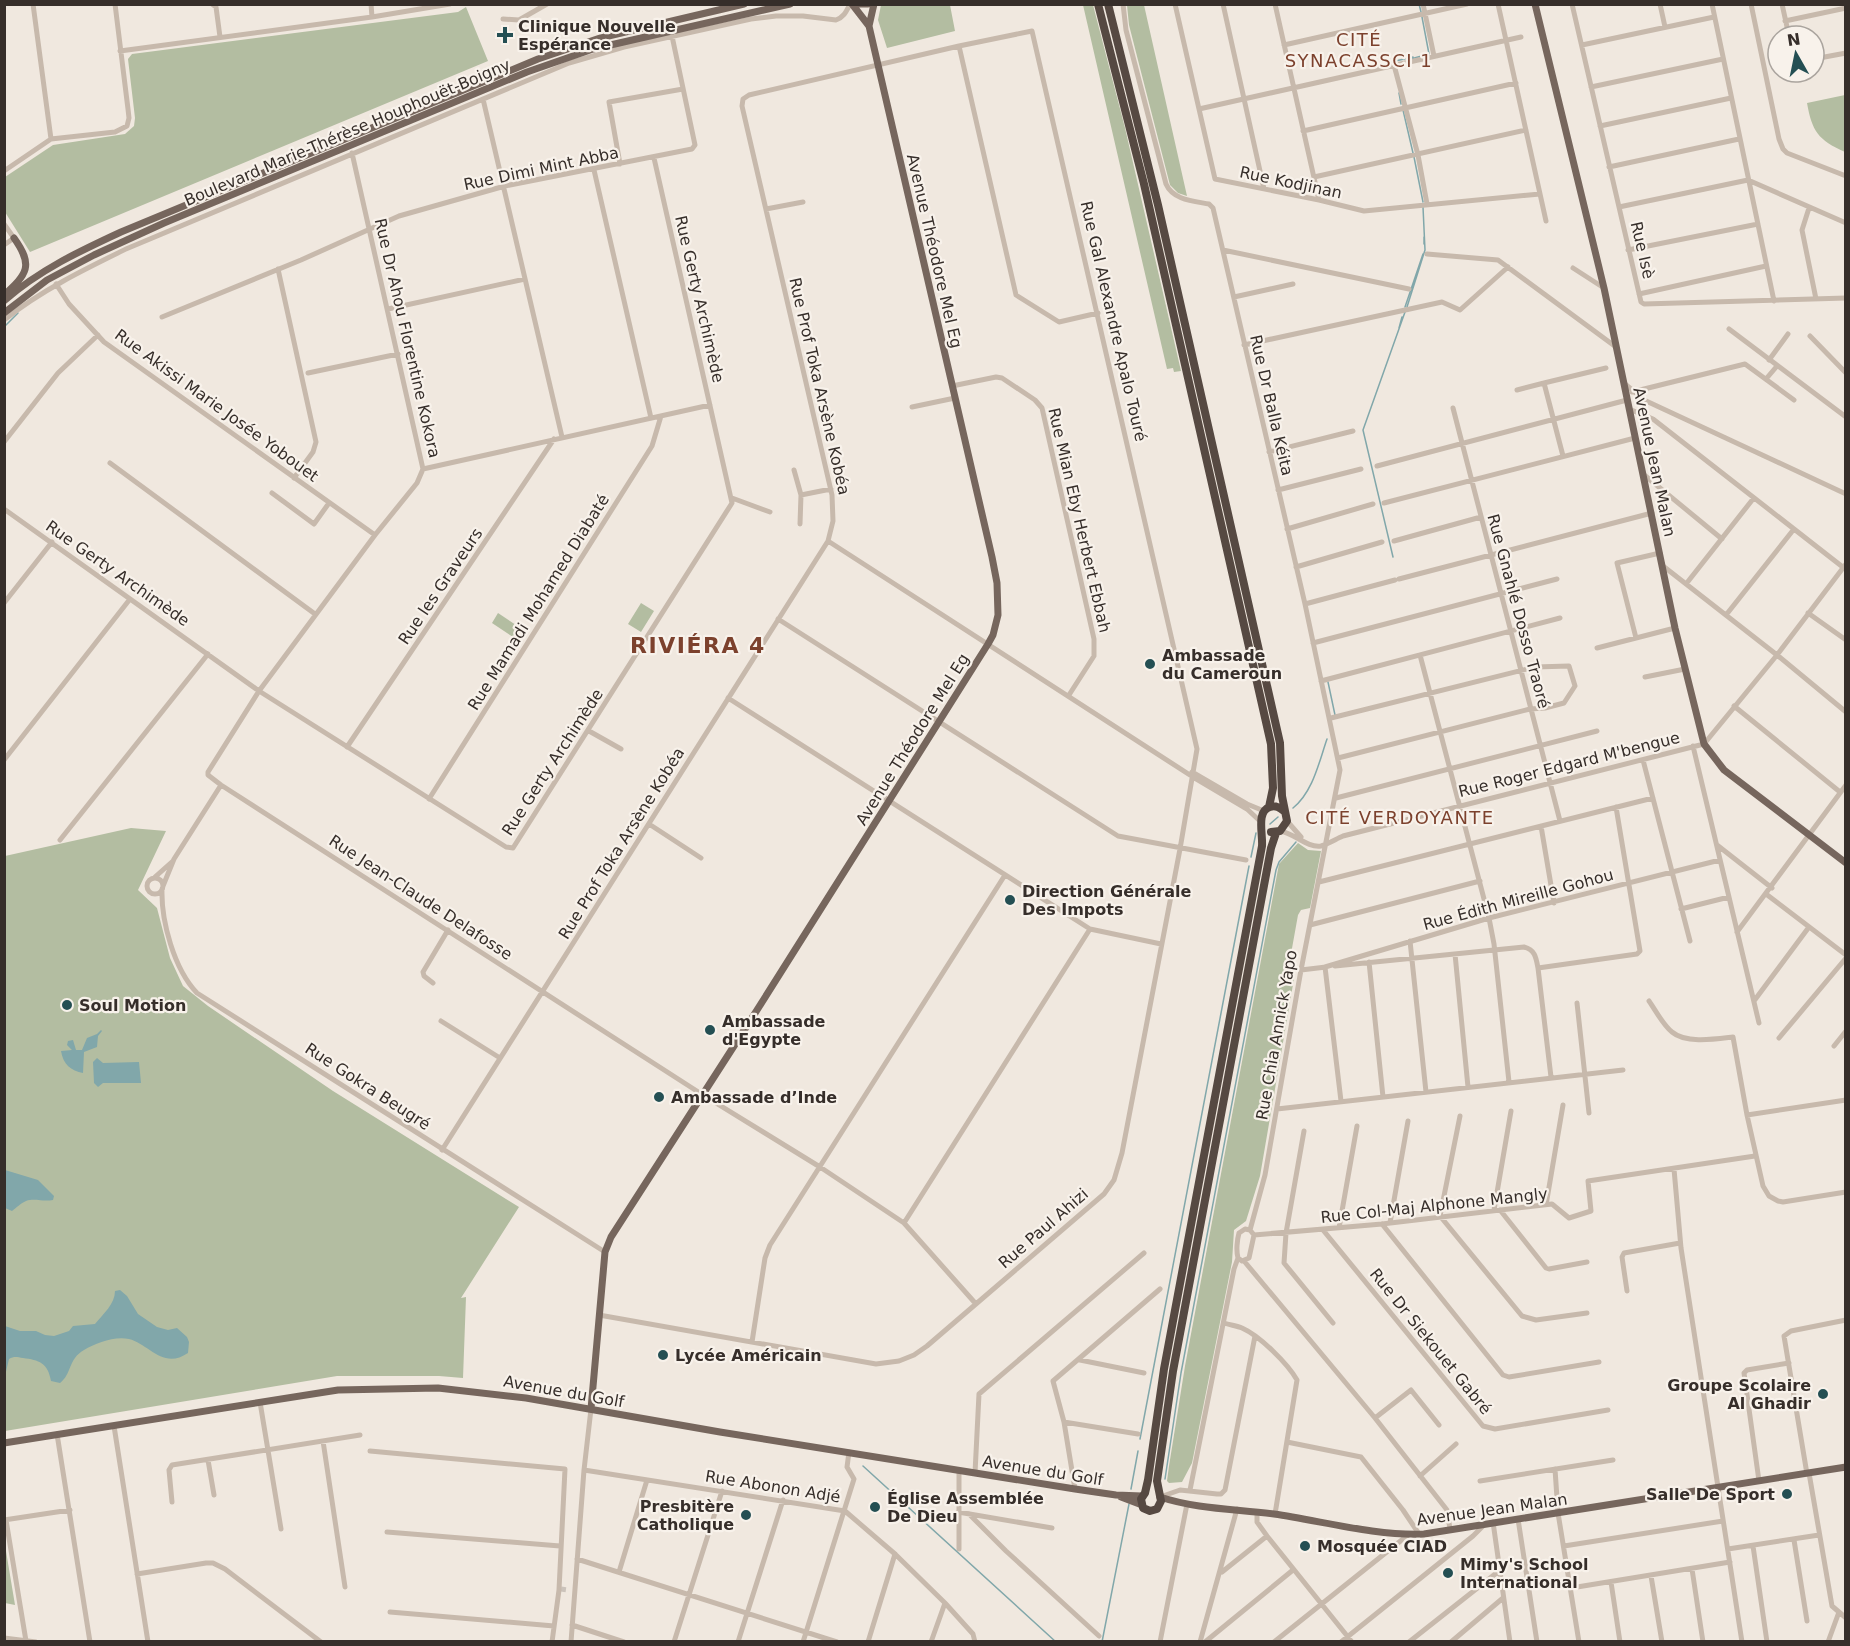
<svg xmlns="http://www.w3.org/2000/svg" width="1850" height="1646" font-family="'DejaVu Sans',sans-serif">
<rect width="100%" height="100%" fill="#f0e8df"/>
<path fill="#b3bda1" d="M 881,5 L 950,5 L 955,31 L 887,48 L 878,20 Z
M 1083,5 L 1093,5 L 1125,128 L 1181,371 L 1174,372 L 1173,368 L 1167,369 Z
M 1127,5 L 1144,5 L 1187,196 L 1178,193 L 1170,185 L 1129,25 Z
M 466,7 L 488,61 L 30,252 L 5,212 L 5,177 L 53,145 L 125,134 L 134,126 L 135,118 L 128,59 L 132,54 L 458,12 Z
M 1845,95 L 1846,95 L 1845,152 C 1818,140 1812,131 1807,103 Z
M 641,603 L 654,611 L 641,632 L 628,624 Z
M 498,613 L 519,627 L 513,637 L 492,623 Z
M 131,828 L 166,831 L 138,890 L 157,908 L 170,958 L 183,986 L 208,1006 L 333,1091 L 519,1207 L 461,1298 L 466,1297 L 463,1378 L 439,1376 L 337,1376 L 5,1431 L 5,856 Z
M 1298,843 L 1308,850 L 1321,851 L 1310,908 L 1301,910 L 1298,915 L 1289,965 L 1296,967 L 1260,1176 L 1246,1221 L 1234,1230 L 1232,1262 L 1192,1463 L 1182,1482 L 1169,1483 L 1167,1481 L 1169,1466 L 1185,1366 L 1279,864 Z
M 5,1551 L 6,1551 L 15,1605 L 5,1603 Z"/>
<path fill="#81a7aa" d="M 101,1030 L 102,1031 L 98,1036 L 97,1047 L 84,1052 L 83,1073 C 71,1071 63,1064 61,1051 L 72,1050 L 67,1045 L 68,1041 L 73,1040 L 76,1050 L 82,1050 L 87,1038 L 97,1034 Z
M 97,1058 L 103,1063 L 139,1062 L 141,1083 L 103,1083 L 98,1087 L 94,1083 L 93,1062 Z
M 5,1170 L 38,1180 L 54,1196 L 53,1200 C 43,1202 35,1198 26,1201 C 21,1203 16,1208 12,1211 L 5,1208 Z
M 120,1290 L 127,1296 L 138,1314 L 157,1327 L 168,1330 L 177,1328 L 187,1337 L 189,1342 L 188,1353 C 163,1370 149,1344 129,1339 C 114,1336 96,1343 84,1350 C 68,1359 72,1374 60,1383 L 51,1381 C 48,1363 39,1360 23,1358 C 17,1357 14,1356 9,1359 L 5,1376 L 5,1326 L 20,1331 L 36,1331 L 45,1335 L 54,1336 L 69,1331 L 73,1326 L 95,1324 C 103,1314 115,1304 115,1291 Z"/>
<g fill="none" stroke-linecap="round" stroke-linejoin="round">
<path stroke="#81a7aa" stroke-width="1.5" d="M 1419,4 L 1421,12
M 1407,60 L 1429,54 L 1422,17
M 1391,62 L 1413,57
M 1399,93 L 1401,104
M 1403,110 L 1413,153
M 1414,157 L 1423,202
M 1424,237 L 1424,244
M 1405,307 L 1423,254
M 1407,307 L 1425,250 L 1423,207
M 4,327 L 18,313
M 1399,328 L 1402,317
M 1393,557 L 1363,430 L 1405,312
M 1328,682 L 1335,715
M 1293,808 C 1313,792 1319,762 1327,739
M 1270,824 L 1278,817
M 1251,857 L 1256,833
M 1140,1439 L 1249,866
M 863,1466 L 1056,1642
M 1165,1479 L 1181,1373 L 1276,870 L 1279,862 L 1296,842
M 1131,1489 L 1138,1451
M 1102,1642 L 1129,1504"/>
<path stroke="#cbc3bb" stroke-width="5" stroke-dasharray="5 2.5" stroke-linecap="butt" d="M 561,1589 L 568,1590"/>
<path stroke="#c7b9ac" stroke-width="5" d="M 33,4 L 51,139
M 212,4 L 216,7 L 220,37
M 371,4 L 372,17
M 1123,4 L 1126,30 L 1166,184 C 1173,200 1193,201 1209,204 L 1213,208 L 1305,604 L 1340,770 L 1301,970 L 1265,1175 L 1250,1230
M 1175,4 L 1215,179 L 1319,200 L 1364,211 L 1540,194
M 1223,4 L 1264,189
M 1275,4 L 1319,200
M 1423,4 L 1434,56
M 1498,4 L 1546,221
M 1572,4 L 1641,302 L 1644,304 L 1846,298
M 1660,4 L 1665,27
M 1712,4 L 1774,301
M 1751,4 L 1779,139 L 1783,149 L 1787,153 L 1846,176
M 1782,4 L 1789,36
M 503,19 L 519,20 L 547,4
M 1785,21 L 1846,8
M 1284,45 L 1467,4
M 1582,45 L 1714,17
M 959,46 L 1016,295 L 1059,322 L 1098,313
M 120,51 L 372,17 L 450,4
M 1814,59 L 1846,53
M 1394,65 L 1418,155 L 1427,204
M 1591,87 L 1723,59
M 483,99 L 562,437
M 1199,109 L 1521,37
M 1600,126 L 1731,98
M 1303,131 L 1516,83
M 352,153 L 423,469 L 417,483 L 375,535 L 259,691 L 208,772 L 208,775 L 221,785 L 703,1095 L 820,1167 L 904,1223 L 976,1304
M 620,164 L 609,102 L 683,89
M 1609,167 L 1739,139
M 594,170 L 651,418
M 4,171 L 51,139 L 115,132 L 127,126 L 129,118 L 128,109 L 115,4
M 1314,177 L 1526,130
M 1619,207 L 1748,180 L 1846,223
M 1809,208 L 1802,230 L 1816,299
M 766,209 L 803,202
M 4,224 L 14,238 L 4,245
M 1223,250 L 1409,289
M 1628,250 L 1758,224
M 1427,254 L 1498,260 L 1616,347
M 1573,268 L 1604,288
M 278,269 L 316,442 L 313,452 L 294,478
M 56,284 L 69,304 L 104,342 L 375,535
M 1639,294 L 1766,266
M 1234,297 L 1293,284
M 388,309 L 525,279
M 162,317 L 301,260 L 399,216 L 505,186 L 692,149 L 695,145 L 672,36
M 4,320 C 42,290 83,270 126,249 L 569,63 L 624,47 L 751,19 L 776,16 L 803,16 L 836,20 C 844,17 846,12 850,4
M 1729,329 L 1846,417
M 1810,336 L 1846,373
M 1244,345 L 1442,302 L 1460,310 L 1508,267
M 1769,360 L 1788,334
M 308,373 L 398,354
M 1766,379 L 1777,366
M 1625,384 L 1644,400 L 1846,494
M 952,386 L 996,377 L 1002,378 L 1035,400 L 1042,408 L 1094,639 L 1094,656 L 1069,695
M 1517,390 L 1544,383
M 1632,392 L 1745,364 L 1794,400
M 912,407 L 955,398
M 1453,408 L 1560,821
M 1629,409 L 1653,419 L 1844,568
M 4,442 L 58,373 L 98,335
M 1269,452 L 1353,431
M 1563,456 L 1544,383 L 1606,368
M 110,463 L 315,614
M 1377,466 L 1627,400
M 423,469 L 710,405
M 794,470 L 801,495 L 800,524
M 1643,474 L 1722,539
M 1278,490 L 1361,469
M 272,493 L 314,524 L 329,503
M 801,495 L 831,489
M 732,498 L 770,512
M 1384,503 L 1635,438
M 4,509 L 259,691 L 506,847 L 513,848 L 732,503 L 654,158
M 1287,529 L 1373,504
M 828,541 L 1193,777 L 1247,809 L 1261,822
M 1394,541 L 1481,517
M 1663,566 L 1777,655 L 1846,712
M 1296,567 L 1382,542
M 1399,579 L 1652,513
M 1686,584 L 1753,499
M 4,603 L 52,542
M 1305,604 L 1395,580
M 1808,613 L 1846,640
M 1726,615 L 1794,529
M 778,619 L 1118,836 L 1246,860
M 1636,638 L 1617,563 L 1660,553
M 1313,643 L 1557,579
M 1597,648 L 1675,628
M 1420,655 L 1489,918 L 1494,944 L 1509,1082
M 1645,677 L 1685,669
M 1321,681 L 1560,618
M 728,698 L 1090,929 L 1161,944
M 1734,706 L 1840,792
M 1331,718 L 1535,667 L 1569,666 L 1575,686 L 1564,703 L 1545,708 L 1530,709 L 1338,758
M 589,731 L 621,749
M 1693,746 L 1759,1023
M 347,747 L 554,439
M 4,760 L 130,599
M 1643,760 L 1690,941
M 1192,772 L 1247,804 L 1264,811
M 1336,798 L 1597,731
M 429,799 L 652,446 L 661,416
M 1287,821 L 1301,837
M 649,824 L 701,858
M 1541,826 L 1554,903
M 1280,831 C 1294,833 1307,848 1321,846 C 1328,844 1336,839 1343,836 L 1704,744 L 1777,655 L 1846,564
M 60,840 L 208,654
M 1717,845 L 1772,888
M 155,877 L 173,861
M147 886a8 8 0 1 1 16 0a8 8 0 1 1-16 0Z
M 1319,882 L 1653,798
M 163,886 L 174,859 L 221,785
M 162,889 C 161,921 174,969 197,993 L 605,1252
M 1766,894 L 1846,955
M 1681,909 L 1729,897
M 1310,925 L 1480,881
M 1737,932 L 1846,785
M 1410,941 L 1426,1092
M 1455,954 L 1468,1087
M 1369,962 L 1383,1097
M 1335,966 L 1524,947 C 1535,950 1536,957 1538,968 L 1551,1077
M 1538,968 L 1637,954 L 1640,951 L 1616,807
M 1301,970 L 1326,967
M 433,983 L 424,976 L 423,972 L 448,930
M 1649,1001 C 1656,1011 1663,1025 1672,1032 C 1686,1044 1716,1039 1733,1037 L 1747,1115 L 1763,1186 L 1769,1196 L 1778,1201 L 1783,1202 L 1846,1192
M 1754,1001 L 1809,927
M 1577,1003 L 1589,1113
M 441,1021 L 500,1058
M 1779,1038 L 1846,958
M 1834,1046 L 1846,1031
M 1341,1101 L 1325,967 L 1489,918 L 1720,860
M 1277,1109 L 1623,1070
M 1747,1115 L 1846,1100
M 1460,1116 L 1440,1216 L 1522,1316 L 1536,1320 L 1587,1313
M 1304,1131 L 1286,1233 L 1284,1263 L 1333,1323
M 442,1150 L 828,541 L 833,521 L 832,495 L 742,106 L 743,99 L 749,95 L 959,46 L 1032,31 L 1197,749 L 1180,849 L 1122,1153 L 1114,1180 L 1104,1194 L 927,1346 L 914,1355 L 899,1361 L 876,1364 L 599,1315
M 1674,1169 L 1681,1248 L 1742,1642
M 1546,1205 L 1563,1105
M 1494,1210 L 1511,1111
M 1500,1210 L 1546,1268 L 1549,1269 L 1587,1262
M 904,1223 L 1090,929
M 1390,1223 L 1408,1121
M 1382,1224 L 1503,1375 L 1509,1377 L 1599,1362
M 1339,1228 L 1357,1126
M 1245,1229 L 1250,1230 L 1254,1235 L 1249,1258 L 1242,1261 L 1238,1258 C 1236,1251 1237,1240 1239,1233 Z
M 1323,1230 L 1483,1426 L 1495,1429 L 1608,1410
M 1254,1235 L 1382,1224 L 1552,1204 L 1569,1218 L 1591,1211 L 1588,1181 L 1755,1156
M 1244,1261 L 1375,1418 L 1447,1510 L 1450,1529
M 1627,1291 L 1622,1257 L 1624,1253 L 1680,1243
M 1224,1323 C 1230,1325 1237,1326 1242,1328 C 1260,1336 1288,1364 1297,1380 L 1275,1514
M 752,1342 L 765,1258 L 770,1245 L 1005,875
M 1080,1360 L 1144,1373
M 260,1402 L 281,1529
M 1375,1418 L 1411,1390 L 1439,1425
M 1064,1422 L 1138,1434
M 114,1426 L 148,1642
M 57,1434 L 90,1642
M 323,1441 L 345,1587
M 1287,1442 L 1361,1457 L 1403,1510 L 1419,1534
M 370,1451 L 565,1469 L 559,1590 L 552,1642
M 208,1460 L 214,1495
M 1555,1469 L 1558,1513 L 1579,1642
M 584,1470 L 845,1511 L 895,1554 L 945,1603 L 973,1634 L 975,1642
M 975,1473 L 979,1394 L 1144,1253
M 1809,1473 L 1832,1606 L 1846,1618
M 1807,1474 L 1784,1336 L 1791,1331 L 1846,1320
M 1420,1476 L 1456,1444
M 1480,1481 L 1613,1460
M 1759,1481 L 1744,1373 L 1747,1370 L 1789,1363
M 1075,1489 L 1064,1422 L 1053,1381 L 1160,1289
M 1190,1490 L 1234,1269 L 1238,1258
M 1160,1497 L 1180,1490 L 1217,1494 L 1221,1494 L 1225,1490 L 1255,1336
M 172,1502 L 169,1470 L 172,1465 L 360,1435
M 958,1512 L 1052,1528
M 1257,1512 L 1257,1522 L 1267,1536 L 1352,1642
M 969,1514 L 1006,1551 L 1099,1636
M 1518,1519 L 1537,1642
M 4,1520 L 70,1510
M 6,1520 L 26,1641
M 1493,1522 L 1510,1642
M 387,1532 L 560,1546
M 1794,1540 L 1807,1621
M 1564,1546 L 1723,1521
M 1753,1546 L 1767,1642
M 959,1549 L 959,1471
M 1728,1549 L 1819,1535
M 577,1559 L 837,1642
M 1692,1569 L 1703,1642
M 619,1572 L 647,1480
M 1222,1572 L 1267,1536
M 137,1574 L 206,1563 L 213,1563 L 225,1569 L 321,1642
M 1651,1576 L 1662,1642
M 1611,1582 L 1620,1642
M 1571,1588 L 1730,1562
M 390,1612 L 554,1626
M 572,1625 L 624,1642
M 4,1638 L 36,1642
M 571,1642 L 584,1470 L 591,1409
M 674,1642 L 722,1491
M 738,1642 L 783,1500
M 803,1642 L 854,1479 L 847,1467 L 849,1452
M 868,1642 L 895,1554
M 931,1642 L 945,1603
M 1160,1642 L 1187,1504
M 1200,1642 L 1237,1509
M 1205,1642 L 1293,1570
M 1274,1642 L 1408,1535
M 1341,1642 L 1473,1536 L 1484,1525
M 1409,1642 L 1499,1571
M 1451,1642 L 1503,1598
M 1828,1642 L 1839,1612"/>
<path stroke="#76665d" stroke-width="7" d="M 852,4 L 869,26
M 854,4 L 868,4
M 1535,4 L 1604,288 L 1675,628 L 1704,744 L 1724,770 L 1846,863
M 4,295 C 27,274 34,266 14,238
M 4,301 C 39,270 80,251 121,232 L 538,59 L 600,38 L 744,4
M 4,313 L 47,280 L 94,255 L 164,223 L 527,72 L 593,49 L 790,4
M 591,1409 L 605,1252 L 611,1237 L 752,1018 L 988,644 L 993,635 L 998,615 L 997,583 L 992,557 L 869,26 L 874,4
M 4,1443 L 338,1390 L 438,1388 L 526,1398 L 720,1432 L 1075,1489 L 1116,1495 L 1142,1496
M 1121,1497 L 1142,1505
M 1160,1497 C 1196,1509 1236,1509 1274,1514 C 1322,1521 1376,1536 1424,1534 L 1846,1467"/>
<path stroke="#564942" stroke-width="8" d="M 1098,4 L 1144,184 L 1271,744 L 1273,788 L 1269,807
M 1108,4 L 1158,205 L 1280,743 L 1282,796 L 1287,821 L 1280,831 L 1271,832
M 1276,833 L 1271,848 L 1173,1371 L 1157,1481 L 1161,1501 L 1157,1509 L 1150,1511 L 1143,1508 L 1141,1499 L 1145,1493 L 1148,1480 L 1164,1369 L 1262,846 C 1263,834 1256,811 1270,807 C 1276,805 1280,808 1284,811"/>
</g>
<g fill="#244f53" stroke="#f8f2eb" stroke-width="2">
<path d="M502 26h6v6h6v6h-6v6h-6v-6h-6v-6h6z"/>
<circle cx="1150" cy="664" r="6"/>
<circle cx="1010" cy="900" r="6"/>
<circle cx="67" cy="1005" r="6"/>
<circle cx="710" cy="1030" r="6"/>
<circle cx="659" cy="1097" r="6"/>
<circle cx="663" cy="1355" r="6"/>
<circle cx="1823" cy="1394" r="6"/>
<circle cx="1787" cy="1494" r="6"/>
<circle cx="875" cy="1507" r="6"/>
<circle cx="746" cy="1515" r="6"/>
<circle cx="1305" cy="1546" r="6"/>
<circle cx="1448" cy="1573" r="6"/>
</g>
<g text-anchor="middle" stroke-width="4.5" stroke-linejoin="round" paint-order="stroke">
<g font-size="16" font-weight="bold" fill="#362e2a" stroke="#f8f2eb" text-anchor="start">
<text x="518" y="32">Clinique Nouvelle<tspan x="518" dy="18">Espérance</tspan></text>
<text x="1162" y="661">Ambassade<tspan x="1162" dy="18">du Cameroun</tspan></text>
<text x="1022" y="897">Direction Générale<tspan x="1022" dy="18">Des Impots</tspan></text>
<text x="79" y="1011">Soul Motion</text>
<text x="722" y="1027">Ambassade<tspan x="722" dy="18">d'Egypte</tspan></text>
<text x="671" y="1103">Ambassade d’Inde</text>
<text x="675" y="1361">Lycée Américain</text>
<text x="1811" y="1391" text-anchor="end">Groupe Scolaire<tspan x="1811" dy="18">Al Ghadir</tspan></text>
<text x="1775" y="1500" text-anchor="end">Salle De Sport</text>
<text x="887" y="1504">Église Assemblée<tspan x="887" dy="18">De Dieu</tspan></text>
<text x="734" y="1512" text-anchor="end">Presbitère<tspan x="734" dy="18">Catholique</tspan></text>
<text x="1317" y="1552">Mosquée CIAD</text>
<text x="1460" y="1570">Mimy's School<tspan x="1460" dy="18">International</tspan></text>
</g>
<g font-size="16" fill="#362e2a" stroke="#f8f2eb">
<text transform="translate(347 132) rotate(-23)" y="6">Boulevard Marie-Thérèse Houphouët-Boigny</text>
<text transform="translate(541 168) rotate(-12)" y="6">Rue Dimi Mint Abba</text>
<text transform="translate(1291 182) rotate(12)" y="6">Rue Kodjinan</text>
<text transform="translate(1643 250) rotate(77)" y="6">Rue Isè</text>
<text transform="translate(935 251) rotate(77)" y="6">Avenue Théodore Mel Eg</text>
<text transform="translate(700 299) rotate(77)" y="6">Rue Gerty Archimède</text>
<text transform="translate(1114 321) rotate(77)" y="6">Rue Gal Alexandre Apalo Touré</text>
<text transform="translate(408 338) rotate(77)" y="6">Rue Dr Ahou Florentine Kokora</text>
<text transform="translate(820 386) rotate(77)" y="6">Rue Prof Toka Arsène Kobéa</text>
<text transform="translate(217 405) rotate(36)" y="6">Rue Akissi Marie Josée Yobouet</text>
<text transform="translate(1272 405) rotate(77)" y="6">Rue Dr Balla Kéita</text>
<text transform="translate(1655 462) rotate(78)" y="6">Avenue Jean Malan</text>
<text transform="translate(1080 520) rotate(77)" y="6">Rue Mian Eby Herbert Ebbah</text>
<text transform="translate(118 573) rotate(35)" y="6">Rue Gerty Archimède</text>
<text transform="translate(440 586) rotate(-56)" y="6">Rue les Graveurs</text>
<text transform="translate(538 602) rotate(-58)" y="6">Rue Mamadi Mohamed Diabaté</text>
<text transform="translate(1519 611) rotate(75)" y="6">Rue Gnahlé Dosso Traoré</text>
<text transform="translate(912 739) rotate(-58)" y="6">Avenue Théodore Mel Eg</text>
<text transform="translate(552 762) rotate(-57)" y="6">Rue Gerty Archimède</text>
<text transform="translate(1569 764) rotate(-14)" y="6">Rue Roger Edgard M'bengue</text>
<text transform="translate(621 843) rotate(-58)" y="6">Rue Prof Toka Arsène Kobéa</text>
<text transform="translate(421 897) rotate(33)" y="6">Rue Jean-Claude Delafosse</text>
<text transform="translate(1518 899) rotate(-15)" y="6">Rue Édith Mireille Gohou</text>
<text transform="translate(1276 1035) rotate(-80)" y="6">Rue Chia Annick Yapo</text>
<text transform="translate(368 1086) rotate(33)" y="6">Rue Gokra Beugré</text>
<text transform="translate(1434 1205) rotate(-6)" y="6">Rue Col-Maj Alphone Mangly</text>
<text transform="translate(1043 1228) rotate(-41)" y="6">Rue Paul Ahizi</text>
<text transform="translate(1431 1341) rotate(51)" y="6">Rue Dr Siekouet Gabré</text>
<text transform="translate(564 1391) rotate(10)" y="6">Avenue du Golf</text>
<text transform="translate(1043 1470) rotate(9)" y="6">Avenue du Golf</text>
<text transform="translate(773 1486) rotate(9)" y="6">Rue Abonon Adjé</text>
<text transform="translate(1492 1509) rotate(-8)" y="6">Avenue Jean Malan</text>
</g>
<g font-size="18" letter-spacing="1.5" fill="#7c412d" stroke="#f8f2eb">
<text x="1359" y="46">CITÉ<tspan x="1359" dy="21">SYNACASSCI 1</tspan></text>
<text x="1400" y="824">CITÉ VERDOYANTE</text>
</g>
<g font-size="22" font-weight="bold" letter-spacing="1.5" fill="#7c412d" stroke="#f8f2eb">
<text x="698" y="653">RIVIÉRA 4</text>
</g>
</g>
<rect width="1850" height="1646" fill="none" stroke="#362e2a" stroke-width="12"/>
<g transform="translate(1796 54) rotate(351)"><circle r="28" fill="#f8f2eb" stroke="#aaa49e" stroke-width="1.5"/>
<path d="M0-4.5L10 22L0 15L-10 22Z" fill="#244f53"/>
<text y="-9" font-size="16" font-weight="bold" text-anchor="middle" fill="#362e2a">N</text>
</g>
</svg>
